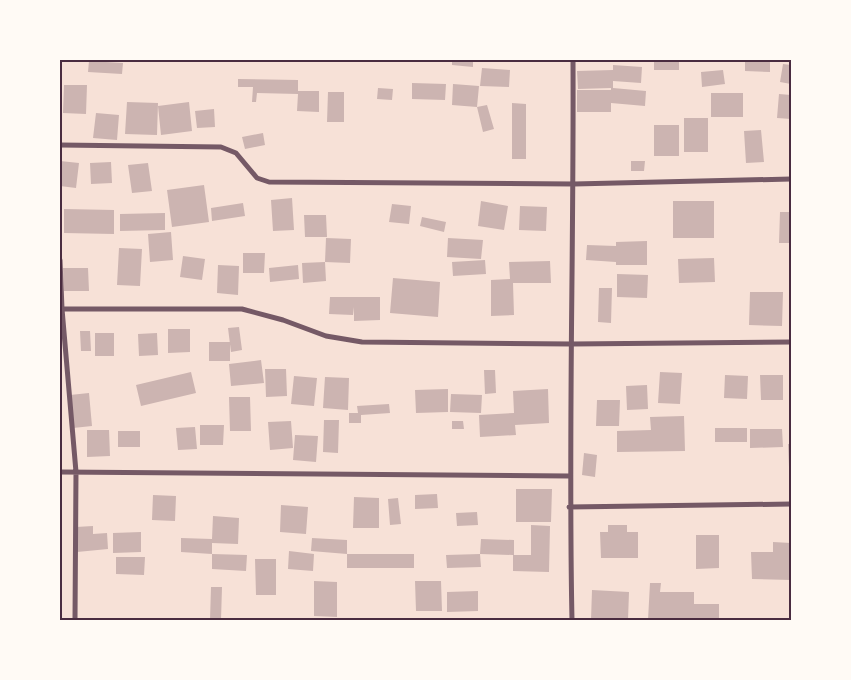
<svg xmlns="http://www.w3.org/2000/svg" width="851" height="680" font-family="Manrope,sans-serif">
<rect width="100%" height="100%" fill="#f7e1d7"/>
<path fill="#ccb4b1" d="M 452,60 L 473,60 L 473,67 L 452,65 Z
M 654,60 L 679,60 L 679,70 L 654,70 Z
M 745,60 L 770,60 L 770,72 L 745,71 Z
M 89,61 L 123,63 L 122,74 L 88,72 Z
M 783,64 L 791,65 L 791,84 L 780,82 Z
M 613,65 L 642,67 L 641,83 L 613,81 L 613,88 L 646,91 L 645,106 L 611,103 L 611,112 L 577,112 L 577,90 L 611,90 L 611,88 L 578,89 L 577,71 L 613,70 Z
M 482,68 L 510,70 L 509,87 L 480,86 Z
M 723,70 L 725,84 L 702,87 L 701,72 Z
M 238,79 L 298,80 L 298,91 L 319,91 L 319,112 L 297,111 L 298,94 L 257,93 L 256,102 L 252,102 L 253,87 L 238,87 Z
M 412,83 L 446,84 L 445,100 L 412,99 Z
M 453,84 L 479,86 L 477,107 L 487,105 L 494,129 L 483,132 L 477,107 L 452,105 Z
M 64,85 L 87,85 L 86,114 L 63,113 Z
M 378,88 L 393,89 L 392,100 L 377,99 Z
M 328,92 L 344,92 L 344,122 L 327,122 Z
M 711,93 L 743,93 L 743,117 L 711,117 Z
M 779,94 L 791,95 L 791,119 L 777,118 Z
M 127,102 L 158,103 L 157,135 L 125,134 Z
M 189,102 L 192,131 L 161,135 L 158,106 Z
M 512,103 L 526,104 L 526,159 L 512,159 Z
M 214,109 L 215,127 L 197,128 L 195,111 Z
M 96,113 L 119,115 L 117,140 L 93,138 Z
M 684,118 L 708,118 L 708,152 L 684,152 Z
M 654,125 L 679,125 L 679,156 L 654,156 Z
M 761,130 L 764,162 L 746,163 L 744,131 Z
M 263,133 L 265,145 L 245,149 L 242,137 Z
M 60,161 L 79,163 L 76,188 L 60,186 Z
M 631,161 L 645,161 L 644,171 L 631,171 Z
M 111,162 L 112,183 L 91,184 L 90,163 Z
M 148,163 L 152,191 L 132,193 L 128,165 Z
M 204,185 L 209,222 L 172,227 L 167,190 Z
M 292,198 L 294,230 L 273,231 L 271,200 Z
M 481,201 L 508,206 L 504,230 L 478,226 Z
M 673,201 L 714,201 L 714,238 L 673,238 Z
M 243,203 L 245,216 L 212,221 L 211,208 Z
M 392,204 L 411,206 L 409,224 L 389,222 Z
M 520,206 L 547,207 L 546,231 L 519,230 Z
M 64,209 L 114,210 L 114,234 L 64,233 Z
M 780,212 L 791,212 L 791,243 L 779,243 Z
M 165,213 L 165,230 L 120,231 L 120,214 Z
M 304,215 L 326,215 L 327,237 L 305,237 Z
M 422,217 L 446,222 L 444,232 L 420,226 Z
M 171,232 L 173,260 L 150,262 L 148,234 Z
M 326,238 L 351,239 L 350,263 L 325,262 Z
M 448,238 L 483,240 L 481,259 L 447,257 Z
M 647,241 L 647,265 L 616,265 L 616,262 L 586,260 L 587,245 L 616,246 L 616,242 Z
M 119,248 L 142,249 L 140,286 L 117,285 Z
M 243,253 L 265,253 L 264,273 L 243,273 Z
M 183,256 L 205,259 L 202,280 L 180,277 Z
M 714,258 L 715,282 L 679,283 L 678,259 Z
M 485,260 L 486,274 L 453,276 L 452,262 Z
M 550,261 L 551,283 L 513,283 L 514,315 L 491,316 L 491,280 L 510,279 L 509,262 Z
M 325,262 L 326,281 L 303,283 L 302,263 Z
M 218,265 L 239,266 L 238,295 L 217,293 Z
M 298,265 L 299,279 L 270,282 L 269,268 Z
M 63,268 L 88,268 L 89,291 L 64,291 Z
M 617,274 L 648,275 L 647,298 L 617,297 Z
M 393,278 L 440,282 L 438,317 L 390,313 Z
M 599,288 L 612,288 L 611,323 L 598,322 Z
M 750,292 L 783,292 L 782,326 L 749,325 Z
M 330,297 L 380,297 L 380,320 L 354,321 L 354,307 L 353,315 L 329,314 Z
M 239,327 L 242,350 L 231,352 L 228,328 Z
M 168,329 L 190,329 L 190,352 L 168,353 Z
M 80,331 L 90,331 L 91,351 L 81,351 Z
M 95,333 L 114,333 L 114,356 L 95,356 Z
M 157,333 L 158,355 L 139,356 L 138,334 Z
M 209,342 L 230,342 L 230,361 L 209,361 Z
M 261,360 L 264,383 L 231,386 L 229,364 Z
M 265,369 L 286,369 L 287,396 L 266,397 Z
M 484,370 L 495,370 L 496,393 L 485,394 Z
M 191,372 L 196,393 L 141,406 L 136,385 Z
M 660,372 L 682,373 L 680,404 L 658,403 Z
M 725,375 L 748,376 L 747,399 L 724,398 Z
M 760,375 L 783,375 L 783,400 L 761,400 Z
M 294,376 L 317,378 L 314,406 L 291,404 Z
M 325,377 L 349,378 L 348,410 L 323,408 Z
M 647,385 L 648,409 L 627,410 L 626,386 Z
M 448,389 L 448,412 L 416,413 L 415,390 Z
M 548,389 L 549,423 L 515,425 L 516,435 L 480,437 L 479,415 L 514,413 L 513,391 Z
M 89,393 L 92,426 L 73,428 L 70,395 Z
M 451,394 L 482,395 L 481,413 L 450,412 Z
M 229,397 L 250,397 L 251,431 L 230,431 Z
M 597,400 L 620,400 L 619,426 L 596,426 Z
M 389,404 L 390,413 L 361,415 L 361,423 L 349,423 L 349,413 L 358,413 L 357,406 Z
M 684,416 L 685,451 L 617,452 L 617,431 L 651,430 L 650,417 Z
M 324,420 L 339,420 L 338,453 L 323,452 Z
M 291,421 L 293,448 L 270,450 L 268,422 Z
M 452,421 L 463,421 L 464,429 L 452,429 Z
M 200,425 L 224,425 L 223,445 L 200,445 Z
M 195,427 L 197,449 L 178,450 L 176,428 Z
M 715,428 L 747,428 L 747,442 L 715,442 Z
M 750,429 L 782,429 L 783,447 L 750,448 Z
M 87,430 L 109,430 L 110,456 L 87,457 Z
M 118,431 L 140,431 L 140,447 L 118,447 Z
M 295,435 L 318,436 L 316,462 L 293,460 Z
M 788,444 L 791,444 L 791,466 L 789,467 Z
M 584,453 L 597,455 L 595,477 L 582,475 Z
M 516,489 L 552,489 L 551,522 L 516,522 Z
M 437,494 L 438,508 L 415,509 L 415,495 Z
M 153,495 L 176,496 L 175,521 L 152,520 Z
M 354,497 L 379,498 L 379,528 L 353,528 Z
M 398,498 L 401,524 L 390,525 L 388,499 Z
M 281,505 L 308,507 L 306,534 L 280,532 Z
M 477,512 L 478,525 L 457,526 L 456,513 Z
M 213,516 L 239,518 L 238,544 L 212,543 L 212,554 L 181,552 L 181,538 L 212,539 Z
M 531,525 L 550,526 L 549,572 L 513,571 L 513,555 L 480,554 L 481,539 L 514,540 L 514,555 L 531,555 Z
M 608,525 L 627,525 L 627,532 L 638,532 L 638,558 L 601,558 L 600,532 L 608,532 Z
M 93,526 L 93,534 L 107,533 L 108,549 L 77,552 L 76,527 Z
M 141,532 L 141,552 L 113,553 L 113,533 Z
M 696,535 L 719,535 L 719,568 L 696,569 Z
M 312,538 L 347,540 L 347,554 L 311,551 Z
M 773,542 L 791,543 L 791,580 L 752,579 L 751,552 L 773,552 Z
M 289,551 L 314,554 L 313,571 L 288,569 Z
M 212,554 L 247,555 L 246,571 L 212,569 Z
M 347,554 L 414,554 L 414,568 L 347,568 Z
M 480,554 L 481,567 L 447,568 L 446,555 Z
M 116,557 L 145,557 L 144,575 L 116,574 Z
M 255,559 L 276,559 L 276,595 L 256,595 Z
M 314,581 L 337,582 L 337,617 L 314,616 Z
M 415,581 L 441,581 L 442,611 L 416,611 Z
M 650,583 L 661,583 L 660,592 L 694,592 L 694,604 L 719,604 L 719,620 L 648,620 Z
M 211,587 L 222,587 L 221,620 L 210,620 Z
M 592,590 L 629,592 L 628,620 L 591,620 Z
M 478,591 L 478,611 L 447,612 L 447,592 Z"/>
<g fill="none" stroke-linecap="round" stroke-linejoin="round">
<path stroke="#755966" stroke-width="5" d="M 60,145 L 221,147 L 236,153 L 257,178 L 269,182 L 574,184 L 791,179
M 60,260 L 62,309 L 76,472 L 75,620
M 60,309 L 242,309 L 283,320 L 326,336 L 362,342 L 572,344 L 791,342
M 60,472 L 569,476
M 569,507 L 791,504
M 572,620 C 568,433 574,247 573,60"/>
</g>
<rect width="851" height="680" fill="none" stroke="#fffaf5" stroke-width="122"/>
<rect x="61" y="61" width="729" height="558" fill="none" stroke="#4a2c40" stroke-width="2"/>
</svg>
